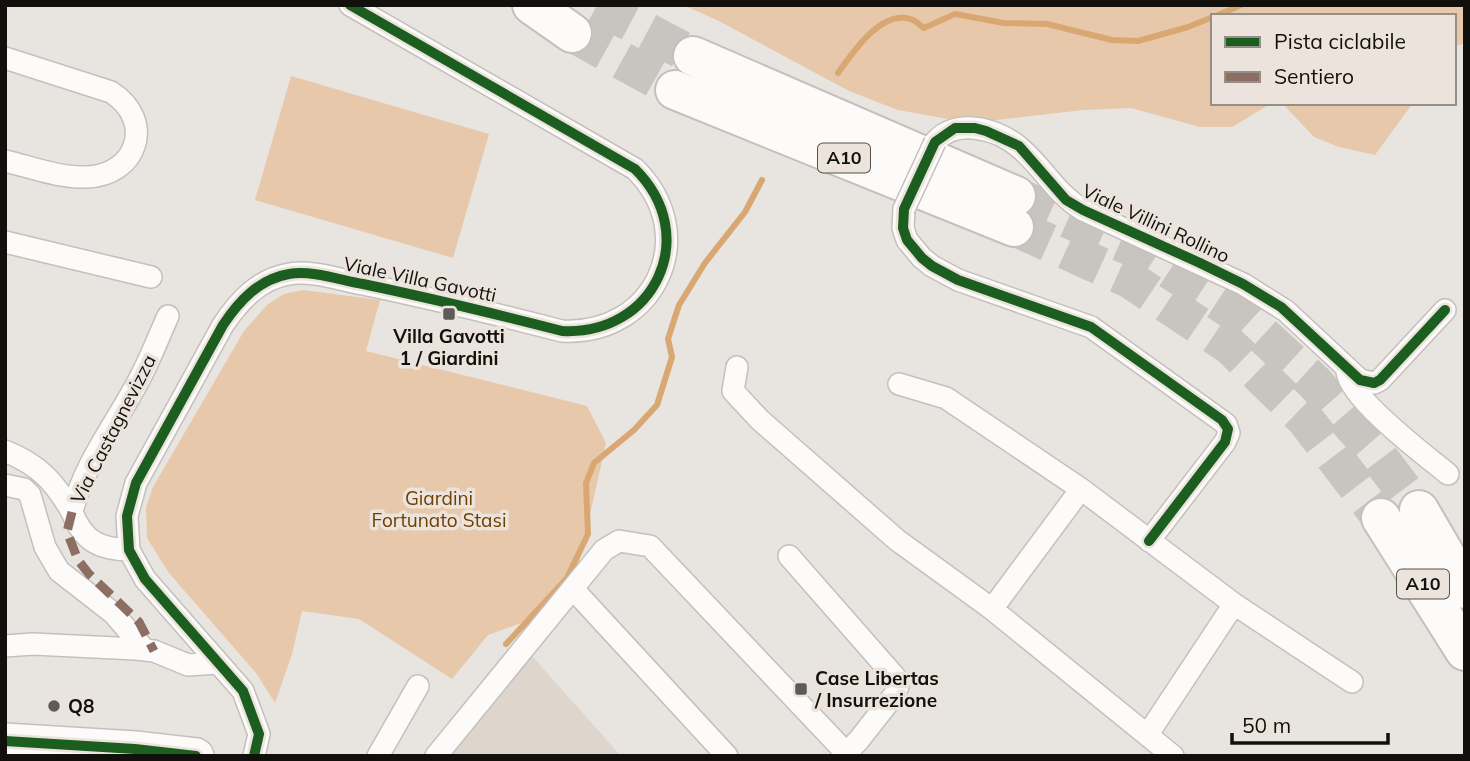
<svg xmlns="http://www.w3.org/2000/svg" width="1470" height="761" font-family="Mulish,sans-serif">
<rect width="100%" height="100%" fill="#e8e4e0"/>
<path fill="#ded5cc" d="M 532,656 L 621,756 L 448,756 Z"/>
<path fill="#e7c8aa" d="M 683,5 L 1465,5 L 1465,43 L 1454,47 L 1454,16 L 1213,16 L 1213,103 L 1272,103 L 1232,127 L 1200,127 L 1131,108 L 1083,110 L 970,123 L 898,110 L 849,91 L 717,20 Z
M 291,76 L 489,134 L 453,258 L 255,200 Z
M 1282,103 L 1413,103 L 1375,155 L 1339,147 L 1314,137 Z
M 303,290 L 380,300 L 366,351 L 587,406 L 606,443 L 579,563 L 562,594 L 541,616 L 488,635 L 452,679 L 359,619 L 302,611 L 292,654 L 275,703 L 256,673 L 169,573 L 147,538 L 146,508 L 153,487 L 244,331 L 268,304 L 284,294 Z"/>
<g fill="none" stroke-linecap="round" stroke-linejoin="round">
<path stroke="#d9a872" stroke-width="6" d="M 1216,16 L 1241,5
M 838,73 C 852,54 880,10 910,19 C 915,20 920,25 924,28 L 955,14 L 1004,23 L 1047,24 L 1112,40 L 1138,41 L 1188,27 L 1213,17
M 506,644 L 567,578 L 588,534 L 586,483 L 594,463 L 634,430 L 657,405 L 672,357 L 668,339 L 679,305 L 705,263 L 745,212 L 762,180"/>
<path stroke="#c8c4c0" stroke-width="38" stroke-dasharray="38 19" stroke-linecap="butt" d="M 597,5 L 693,56
M 572,33 L 675,90
M 1016,196 L 1142,252 L 1245,319 L 1314,382 L 1372,448 L 1419,510
M 1014,227 L 1129,279 L 1230,346 L 1305,419 L 1381,518"/>
<g stroke="#c3c0bd" stroke-width="24">
<path id="street" d="M 5,58 L 111,92 C 156,121 137,176 86,177 C 59,178 31,167 5,161
M 935,142 C 956,117 999,129 1020,148 C 1044,168 1055,193 1083,210 L 1243,284 L 1286,311 L 1360,380 L 1374,383 L 1380,380 L 1445,310
M 904,209 L 903,228 L 907,240 L 922,258 L 932,266 L 958,280 L 1091,327 L 1226,424 L 1229,433 L 1225,442 L 1149,541
M 5,242 L 151,277
M 737,367 L 733,391 L 760,420 L 897,540 L 992,609 L 1173,756
M 1347,372 C 1350,399 1425,455 1448,474
M 899,384 L 946,398 L 1081,489 L 1234,604 L 1352,682
M 5,451 C 39,465 54,481 72,512
M 5,485 L 24,489 L 30,495 L 45,547 L 59,571 L 113,613 L 145,650
M 129,550 C 99,549 83,541 72,512 C 84,463 118,421 141,376 C 151,357 159,336 168,316
M 789,556 L 895,677 L 898,686 L 895,694 L 858,741 L 846,753
M 573,589 L 727,756
M 992,609 L 1081,489
M 5,646 L 33,644 L 136,649 L 154,651 L 188,665 L 217,663
M 1148,734 L 1234,604
M 254,756 L 259,734 L 243,691 L 145,579 L 129,550 L 127,516 L 136,483 L 223,325 C 239,301 259,279 289,274 C 312,270 340,280 363,284 C 430,298 496,314 562,331 C 655,336 702,235 635,169 L 350,5
M 378,756 L 418,686
M 436,756 L 604,550 L 619,541 L 650,546 L 849,756"/>
</g>
<g stroke="#c3c0bd" stroke-width="38">
<path id="primary" d="M 5,741 L 135,749 L 196,756"/>
</g>
<g stroke="#c3c0bd" stroke-width="42">
<path id="highway" d="M 532,5 L 572,33
M 693,56 L 1016,196
M 675,90 L 1014,227
M 1419,510 L 1465,589
M 1381,518 L 1465,651"/>
</g>
<use href="#street" stroke="#fcfbfa" stroke-width="21"/>
<use href="#primary" stroke="#fcfbfa" stroke-width="35"/>
<use href="#highway" stroke="#fcfbfa" stroke-width="38"/>
<g stroke="#c3c0bd" stroke-width="24" stroke-linecap="butt">
<path id="street-bridge" d="M 904,209 L 935,142"/>
</g>
<use href="#street-bridge" stroke="#fcfbfa" stroke-width="21"/>
<path stroke="#8d6e63" stroke-width="9" stroke-dasharray="18 9" stroke-linecap="butt" d="M 72,512 L 67,532 L 78,560 L 89,574 L 139,622 L 154,651"/>
<g stroke="#ece4dc" stroke-width="15">
<path id="cycleway" d="M 1149,541 L 1225,442 L 1228,429 L 1222,420 L 1091,327 L 958,280 L 932,266 L 922,258 L 907,240 L 903,228 L 904,209 L 935,142 L 955,128 L 975,128 L 986,131 L 1019,146 L 1066,200 L 1083,210 L 1200,263 L 1243,284 L 1281,307 L 1360,380 L 1374,383 L 1380,380 L 1445,310
M 5,741 L 135,749 L 196,756
M 254,756 L 259,734 L 243,691 L 145,579 L 129,550 L 127,516 L 136,483 L 223,325 C 239,301 259,279 289,274 C 312,270 340,280 363,284 C 430,298 496,314 562,331 C 655,336 702,235 635,169 L 350,5"/>
</g>
<use href="#cycleway" stroke="#1b5e20" stroke-width="10"/>
</g>
<g fill="#5d5a57" stroke="#ece4dc" stroke-width="2.5">
<rect x="442" y="307" width="14" height="14" rx="3.5"/>
<rect x="794" y="682" width="14" height="14" rx="3.5"/>
<circle cx="54" cy="706" r="7"/>
</g>
<g text-anchor="middle" stroke-width="7" stroke-linejoin="round" paint-order="stroke">
<g fill="#ece4dc" stroke="#53504b" stroke-width="2">
<rect x="818" y="143.5" width="52" height="29" rx="5"/>
<rect x="1397" y="569.5" width="52" height="29" rx="5"/>
</g>
<g font-size="18" font-weight="bold" fill="#12100d">
<text x="844" y="164">A10</text>
<text x="1423" y="590">A10</text>
</g>
<g font-size="19" fill="#12100d" stroke="#ece4dc">
<text transform="translate(1156 223) rotate(25)" y="7">Viale Villini Rollino</text>
<text transform="translate(420 279) rotate(12)" y="7">Viale Villa Gavotti</text>
<text transform="translate(113 429) rotate(-63)" y="7">Via Castagnevizza</text>
</g>
<g font-size="19" font-weight="bold" fill="#12100d" stroke="#ece4dc" text-anchor="start">
<text x="449" y="343" text-anchor="middle">Villa Gavotti<tspan x="449" dy="22">1 / Giardini</tspan></text>
<text x="815" y="685">Case Libertas<tspan x="815" dy="22">/ Insurrezione</tspan></text>
<text x="68" y="713">Q8</text>
</g>
<g font-size="19" fill="#6c3f00" stroke="#ece4dc">
<text x="439" y="505">Giardini<tspan x="439" dy="22">Fortunato Stasi</tspan></text>
</g>
</g>
<rect width="1470" height="761" fill="none" stroke="#12100d" stroke-width="14"/>
<rect x="1211" y="14" width="245" height="91" fill="#ece4dc" stroke="#958f89" stroke-width="2"/>
<rect x="1225" y="37" width="35" height="10" fill="#1b5e20" stroke="#958f89" stroke-width="2"/>
<text x="1274" y="49" font-size="21" fill="#12100d">Pista ciclabile</text>
<rect x="1225" y="72" width="35" height="10" fill="#8d6e63" stroke="#958f89" stroke-width="2"/>
<text x="1274" y="84" font-size="21" fill="#12100d">Sentiero</text>
<path d="M1232 733v10h156v-10" fill="none" stroke="#12100d" stroke-width="3.5"/>
<text x="1242" y="733" font-size="21" fill="#12100d" stroke="#ece4dc" stroke-width="5" paint-order="stroke">50 m</text>
</svg>
